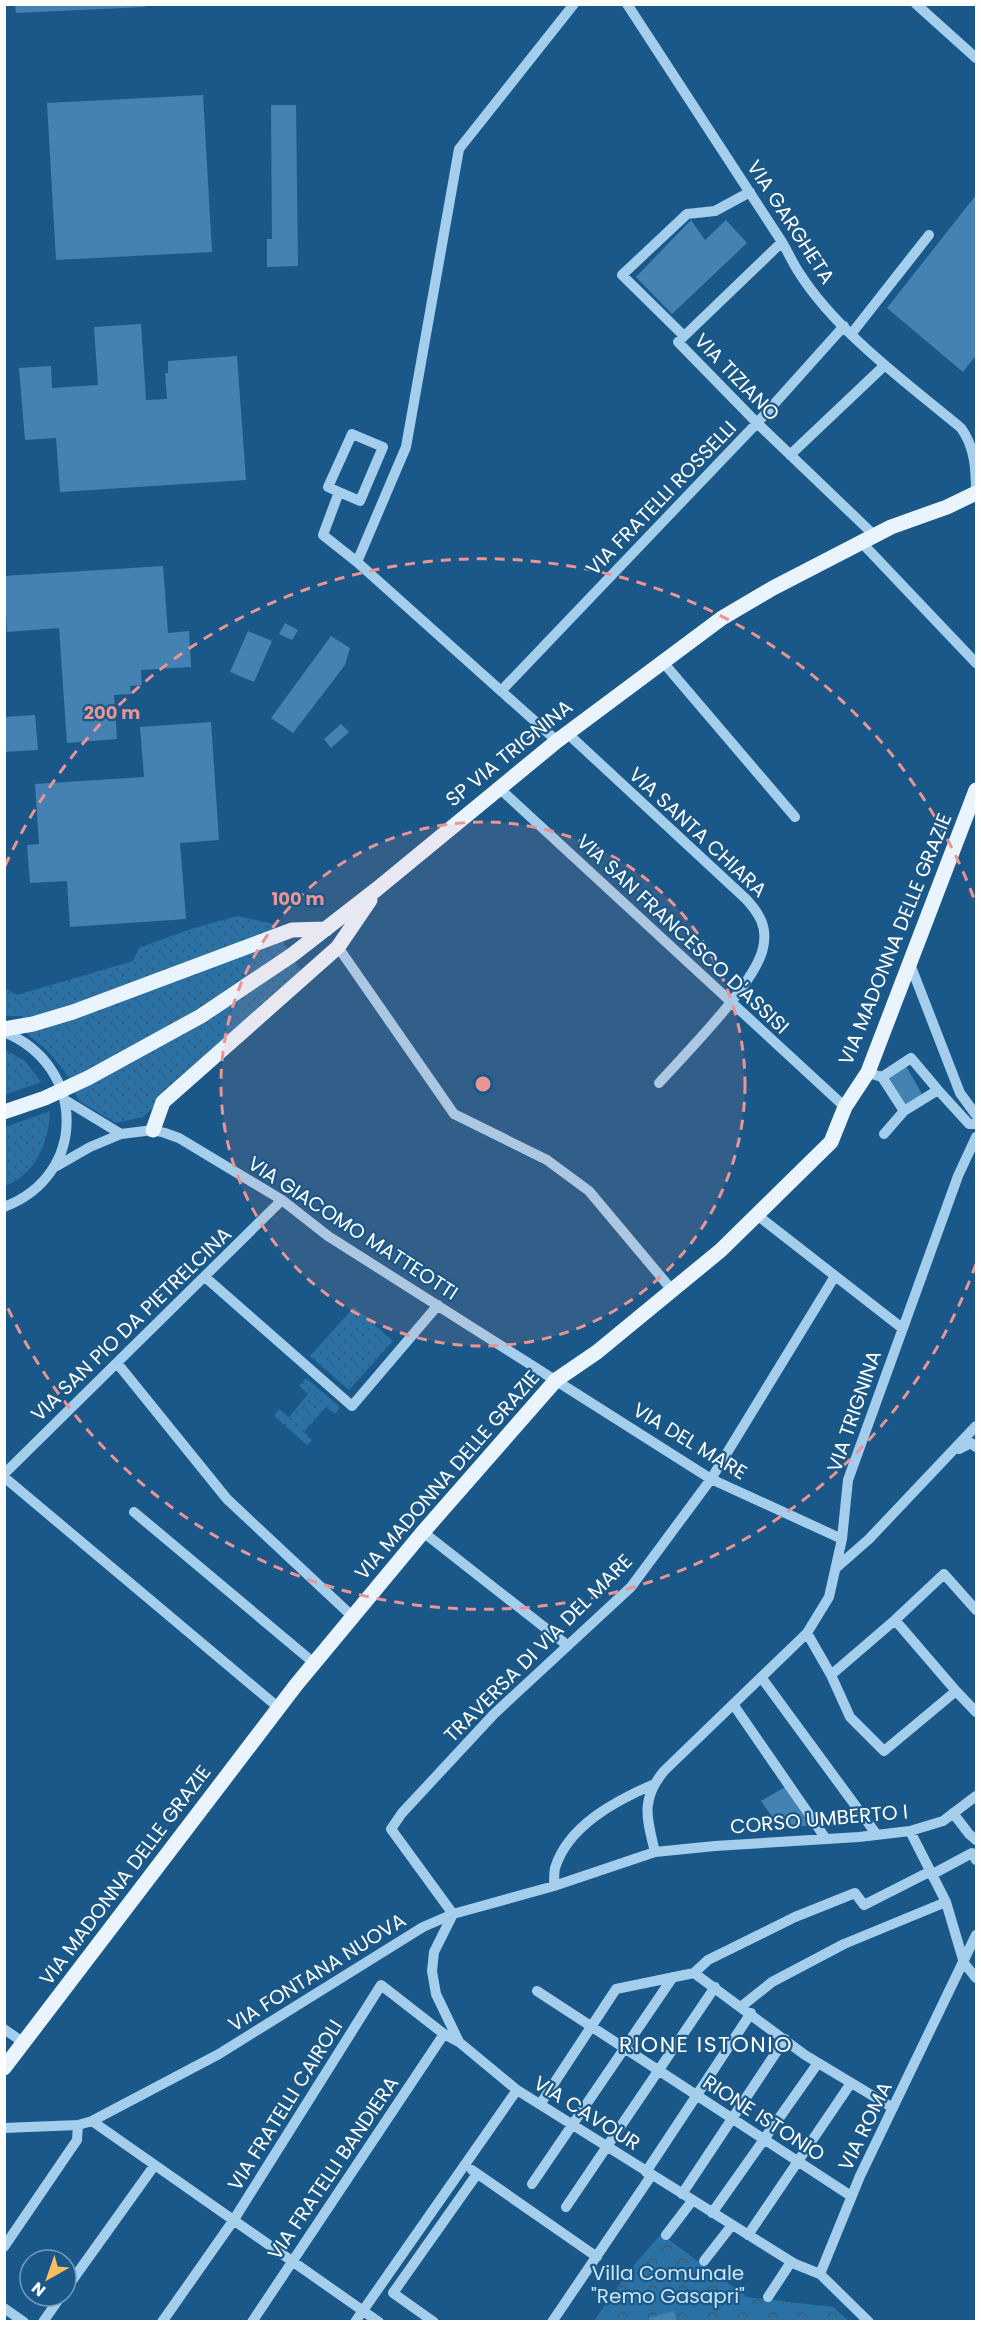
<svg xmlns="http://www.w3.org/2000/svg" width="981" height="2326" font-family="Poppins,sans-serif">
<defs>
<pattern id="grass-dots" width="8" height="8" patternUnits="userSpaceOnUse" patternTransform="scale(1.5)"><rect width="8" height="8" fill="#2a71a5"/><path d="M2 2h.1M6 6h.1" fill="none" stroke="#3e5b70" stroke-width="1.8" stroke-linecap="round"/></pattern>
<pattern id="forest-crowns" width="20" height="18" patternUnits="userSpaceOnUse" patternTransform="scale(1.5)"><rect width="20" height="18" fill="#2a71a5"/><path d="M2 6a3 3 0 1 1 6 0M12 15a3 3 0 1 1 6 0" fill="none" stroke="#3e5b70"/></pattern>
</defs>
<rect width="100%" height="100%" fill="#1a5889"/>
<path fill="url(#grass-dots)" d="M 237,916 L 273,924 L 302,973 L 143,1117 L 116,1123 L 79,1101 L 65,1072 L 48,1051 L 26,1033 L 22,1016 L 5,1016 L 4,988 L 17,995 L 133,961 L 139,948 L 188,930 Z
M 4,1049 L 25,1061 L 41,1082 L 5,1095 Z
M 50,1111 C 49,1142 36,1174 5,1186 L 5,1127 Z
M 354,1307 L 393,1341 L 349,1390 L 310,1356 Z
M 306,1378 L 340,1407 L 335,1414 L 326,1407 L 304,1432 L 312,1440 L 307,1445 L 274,1416 L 279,1409 L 289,1417 L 308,1394 L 299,1386 Z"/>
<path fill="url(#forest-crowns)" d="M 661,2234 L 747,2297 L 833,2307 L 849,2321 L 593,2322 L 630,2270 Z"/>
<path fill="#4382b2" d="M 15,4 L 145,4 L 145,7 L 16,13 Z
M 203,95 L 212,252 L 56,260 L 47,103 Z
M 271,105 L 296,105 L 298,266 L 267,267 L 267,239 L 272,239 Z
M 976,195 L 976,355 L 963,372 L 887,308 Z
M 691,220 L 705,240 L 726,220 L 747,243 L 672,314 L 636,277 Z
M 141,324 L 146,400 L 167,399 L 165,373 L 168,373 L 168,361 L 237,356 L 246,480 L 60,492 L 56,438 L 25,440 L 19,368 L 51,366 L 52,388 L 98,385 L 94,327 Z
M 163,566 L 168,633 L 189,631 L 191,667 L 141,670 L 142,685 L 130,686 L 131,694 L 114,695 L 117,739 L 67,743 L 59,628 L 7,632 L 4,576 Z
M 285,623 L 298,630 L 292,640 L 279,634 Z
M 248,631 L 272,641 L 254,682 L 230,672 Z
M 331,636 L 350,648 L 345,665 L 293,733 L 271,718 Z
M 35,715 L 38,750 L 4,752 L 4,717 Z
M 211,722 L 219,840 L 180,843 L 186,919 L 70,927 L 67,881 L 30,883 L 27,845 L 39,844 L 35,784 L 144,777 L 140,727 Z
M 341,724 L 349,732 L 331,748 L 324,739 Z
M 906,1066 L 922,1094 L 904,1106 L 887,1079 Z
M 785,1787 L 810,1826 L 779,1826 L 761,1801 Z
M 674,2311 L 677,2322 L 650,2322 L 649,2318 Z"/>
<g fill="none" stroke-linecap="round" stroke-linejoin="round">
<path stroke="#a4ceec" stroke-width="10" d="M 627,4 L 782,242 C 788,252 793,264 800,274 C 837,332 908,384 961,428 C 975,447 976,470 976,493
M 916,4 L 976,58
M 782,242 L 678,342 L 757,423 L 875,536
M 852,333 L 929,235
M 684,336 L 622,275 L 687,214 L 715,211 L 750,192
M 790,455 L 885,365
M 339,492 L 328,487 L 352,434 L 383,447 L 360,501 L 339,492 L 323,535 L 357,562
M 862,543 L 976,663
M 662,661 L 795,817
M 501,691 L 757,423 L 844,326
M 567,733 L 746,899 C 759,913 768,927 763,948 C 756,983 685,1054 659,1083
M 557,741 L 357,562 L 406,447 L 459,149 L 574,4
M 498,787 L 845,1107
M 338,947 L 454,1114 L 547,1160 L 589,1191 L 672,1290
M 910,964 L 960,1093 L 976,1115
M 4,1032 C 86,1065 89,1175 4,1207
M 875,1075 L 882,1077 L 904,1111
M 882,1077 L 911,1058 L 938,1090
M 65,1100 L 121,1134
M 884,1134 L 904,1111 L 938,1090 L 969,1124 L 976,1124
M 55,1167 L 90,1147 L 121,1134 L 153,1130 L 165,1133 L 179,1138 L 282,1200 L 328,1236 L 711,1479 L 842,1539
M 757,1215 L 902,1328
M 835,1276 L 711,1479 L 631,1587 L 494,1714 L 402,1813 L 391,1829 L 453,1914 L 434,1952 L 432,1971 L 436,1994 L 459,2042 L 517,2090 L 795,2264 L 820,2274 L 869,2322
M 205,1277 L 352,1406 L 438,1305
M 117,1363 L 227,1499 L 353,1617
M 959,1449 L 971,1443 L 976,1447
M 4,1474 L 282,1200
M 4,1477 L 279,1708
M 134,1512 L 314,1663
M 423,1532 L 567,1645
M 836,1568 L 869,1539 L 976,1426
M 895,1620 L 956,1691 L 884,1751 L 850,1717 L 831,1675 L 895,1620 L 944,1574 L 976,1610
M 807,1633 L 831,1675
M 761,1677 L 877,1835
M 956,1691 L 976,1712
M 733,1704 L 826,1839
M 953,1813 L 969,1834 L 976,1840
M 910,1831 L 946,1902 L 964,1963 L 976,1978
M 655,1852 C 647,1819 640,1800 664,1771 L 807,1633 L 829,1597 L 842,1539 L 848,1480 L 958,1176 L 976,1137
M 931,1875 L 972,1853 L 976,1860
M 554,1886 C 554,1880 554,1873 555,1868 C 568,1826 615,1801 652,1785
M 694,1973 L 708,1960 L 795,1917 L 855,1893 L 864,1905 L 929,1872
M 694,1973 L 805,2055 L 893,2108
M 537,1991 L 851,2196
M 742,2006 L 772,1982 L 844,1944 L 946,1902
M 4,2029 L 24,2043
M 541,2103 L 616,1989 L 694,1973
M 92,2121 L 379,2322
M 4,2128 L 78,2125 L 92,2121 L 219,2054 L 423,1927 L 453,1914 L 554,1886 L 655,1852 L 715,1846 L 859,1837 L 910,1831 L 943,1821 L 976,1796
M 472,2170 L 597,2257
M 646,2172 L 751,2013
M 532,2184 L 673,1977
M 682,2194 L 785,2039
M 566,2207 L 715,1987
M 712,2213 L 818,2063
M 666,2235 L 692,2201
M 748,2235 L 851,2083
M 4,2247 L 77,2140 L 78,2125
M 704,2261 L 732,2225
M 820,2274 L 860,2176 L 976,1935
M 66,2289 L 154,2166
M 768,2297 L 791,2262
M 4,2308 L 24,2322
M 43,2322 L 61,2296
M 162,2322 L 233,2221 L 381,1985 L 444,2034 L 459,2042
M 252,2322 L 444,2034
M 355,2322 L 517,2090
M 434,2322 L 393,2293 L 477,2174
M 552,2322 L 651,2176"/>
<path stroke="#e9f4ff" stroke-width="15" d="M 4,1029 L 33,1024 L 73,1012 L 292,930 L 326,929
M 4,1112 L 45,1098 L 88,1078 L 201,1016 L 292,955 L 377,889 L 557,741 L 722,618 L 773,588 L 891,527 L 947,507 L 976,493
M 153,1130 L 163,1102 L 338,947 L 370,900
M 4,2068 L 296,1685 L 423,1532 L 556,1380 L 597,1352 L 721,1250 L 831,1142 L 845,1107 L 868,1072 L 976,790"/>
</g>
<circle cx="483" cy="1084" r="262" fill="#ea9494" fill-opacity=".12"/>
<g fill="none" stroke="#ea9494" stroke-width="3" stroke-dasharray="10 8">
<circle cx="483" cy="1084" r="262"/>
<path d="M976 1264A525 525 0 0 1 5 1302M5 866A525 525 0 0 1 976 904"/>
</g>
<g text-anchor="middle" stroke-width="4.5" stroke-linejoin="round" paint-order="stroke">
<g font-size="20" fill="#fff" stroke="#1a5889">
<text transform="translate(791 222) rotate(57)" y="7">VIA GARGHETA</text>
<text transform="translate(737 377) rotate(46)" y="7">VIA TIZIANO</text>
<text transform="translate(661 498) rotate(-46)" y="7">VIA FRATELLI ROSSELLI</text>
<text transform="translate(509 753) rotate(-39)" y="7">SP VIA TRIGNINA</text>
<text transform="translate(698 832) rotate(43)" y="7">VIA SANTA CHIARA</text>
<text transform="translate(683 934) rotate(43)" y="7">VIA SAN FRANCESCO D'ASSISI</text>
<text transform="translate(895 939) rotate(-68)" y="7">VIA MADONNA DELLE GRAZIE</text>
<text transform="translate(353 1228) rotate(33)" y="7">VIA GIACOMO MATTEOTTI</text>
<text transform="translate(131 1324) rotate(-44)" y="7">VIA SAN PIO DA PIETRELCINA</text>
<text transform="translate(854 1411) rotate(-71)" y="7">VIA TRIGNINA</text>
<text transform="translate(690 1441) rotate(31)" y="7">VIA DEL MARE</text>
<text transform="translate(447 1475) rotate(-49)" y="7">VIA MADONNA DELLE GRAZIE</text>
<text transform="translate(538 1648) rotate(-45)" y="7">TRAVERSA DI VIA DEL MARE</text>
<text transform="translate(819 1819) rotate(-5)" y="7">CORSO UMBERTO I</text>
<text transform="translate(125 1875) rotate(-53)" y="7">VIA MADONNA DELLE GRAZIE</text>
<text transform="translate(317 1972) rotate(-32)" y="7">VIA FONTANA NUOVA</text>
<text transform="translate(285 2105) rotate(-58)" y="7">VIA FRATELLI CAIROLI</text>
<text transform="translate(587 2113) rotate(32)" y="7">VIA CAVOUR</text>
<text transform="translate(764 2118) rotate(33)" y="7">RIONE ISTONIO</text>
<text transform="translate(865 2126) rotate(-64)" y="7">VIA ROMA</text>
<text transform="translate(333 2168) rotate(-56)" y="7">VIA FRATELLI BANDIERA</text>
</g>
<g font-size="20" fill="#c9e5f9" stroke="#1a5889">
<text x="668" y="2280">Villa Comunale<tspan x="668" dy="23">"Remo Gasapri"</tspan></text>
</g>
<g font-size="22" letter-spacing="1.5" fill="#fff" stroke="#1a5889">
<text x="706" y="2052">RIONE ISTONIO</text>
</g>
</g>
<circle cx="483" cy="1084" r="9" fill="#ea9494" stroke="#1a5889" stroke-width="3"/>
<g font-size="18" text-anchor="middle" font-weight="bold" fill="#ea9494" stroke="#1a5889" stroke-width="4.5" stroke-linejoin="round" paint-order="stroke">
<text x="112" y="719">200 m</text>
<text x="298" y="905">100 m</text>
</g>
<rect width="981" height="2326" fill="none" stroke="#ffffff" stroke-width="12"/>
<g transform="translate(48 2278) rotate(220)"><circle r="28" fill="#1a5889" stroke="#769bb8" stroke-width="1.5"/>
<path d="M0-4.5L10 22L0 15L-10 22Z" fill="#febc60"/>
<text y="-9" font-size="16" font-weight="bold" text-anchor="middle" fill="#ffffff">N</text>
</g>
</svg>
